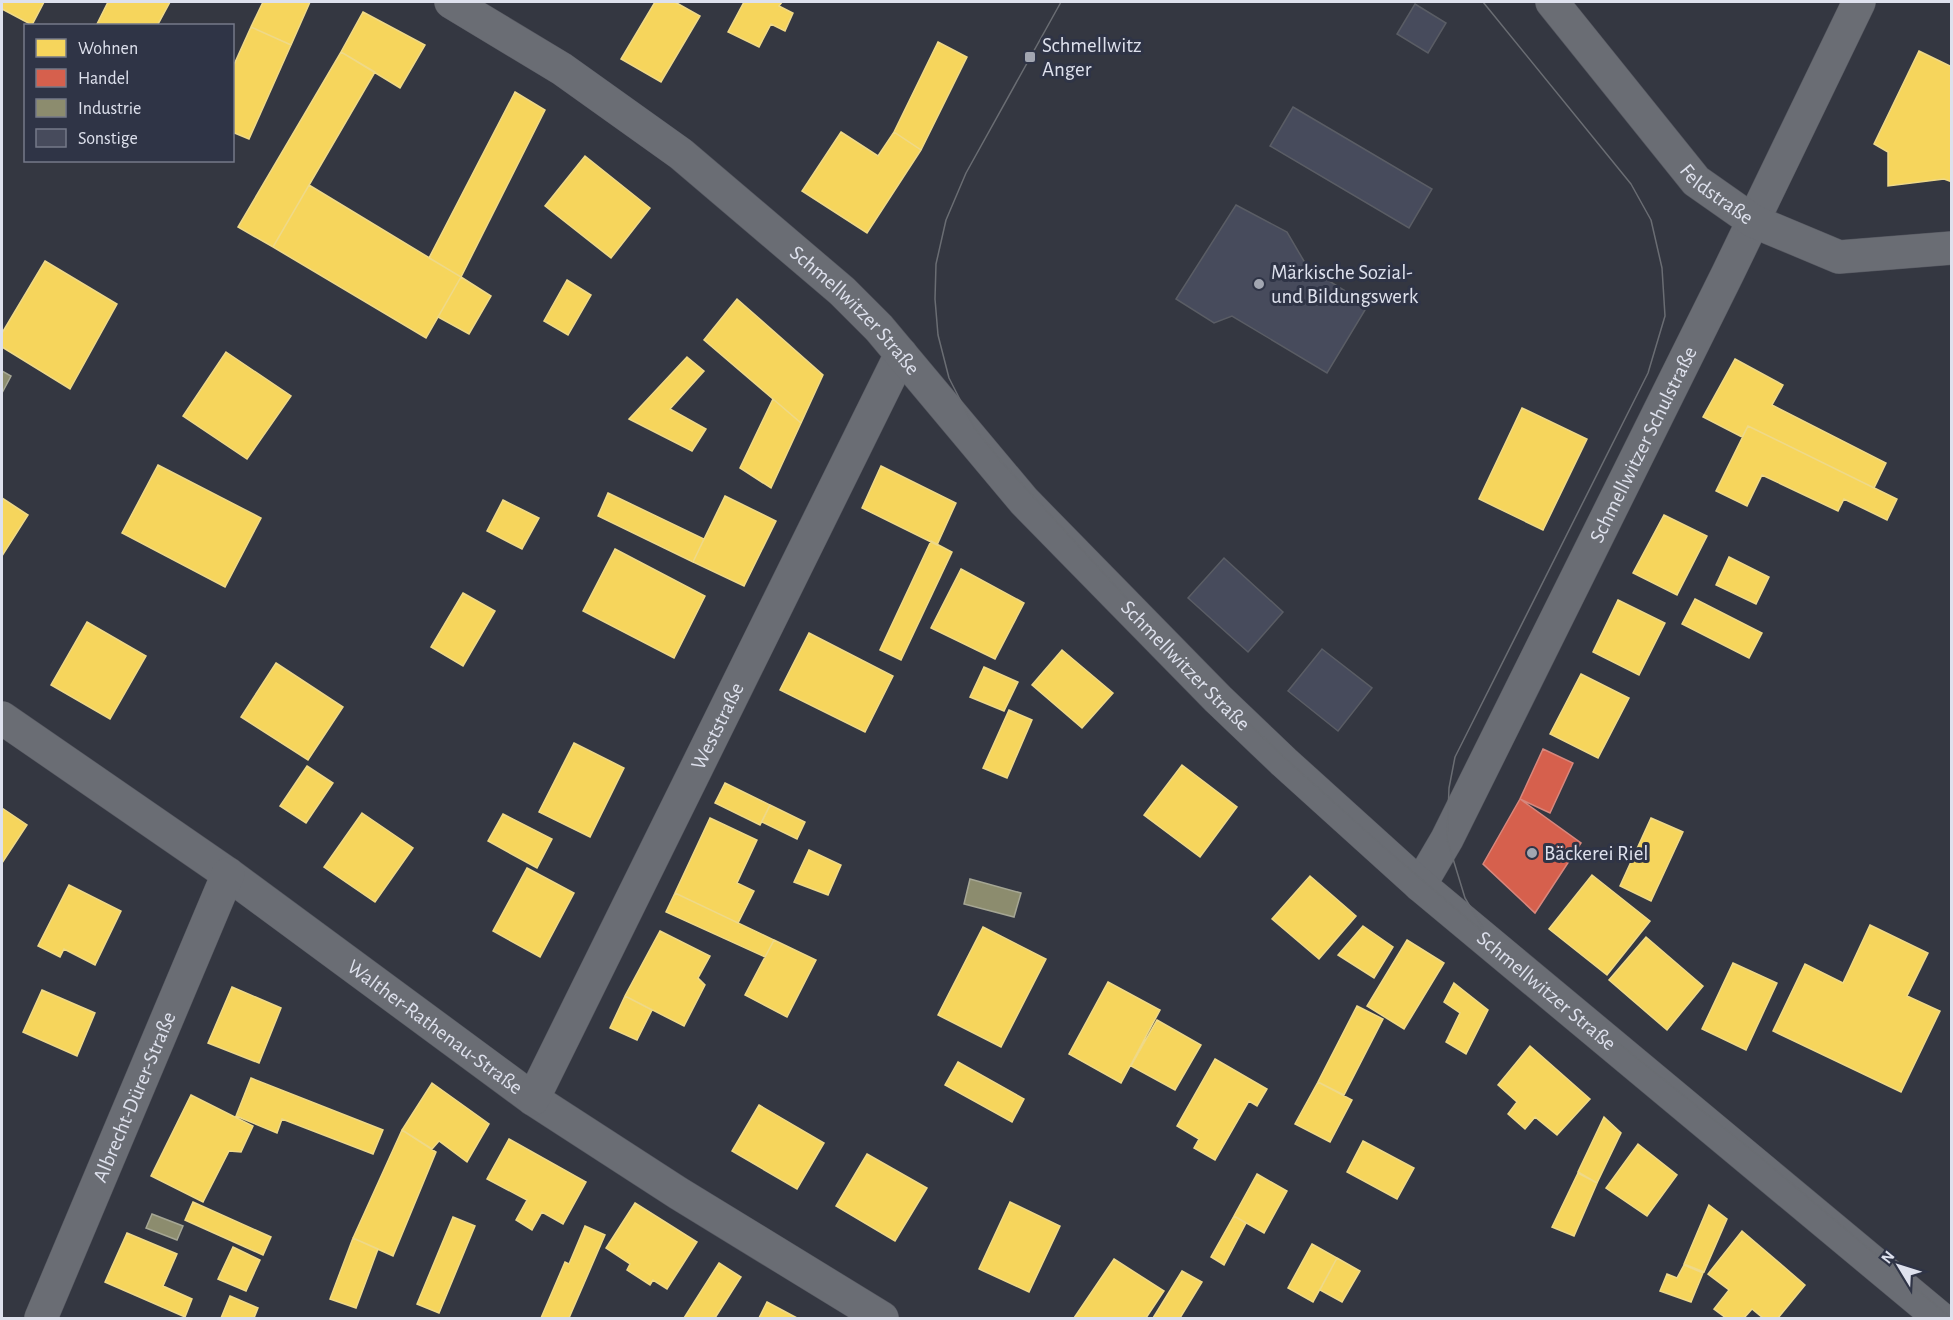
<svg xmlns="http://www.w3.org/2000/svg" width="1953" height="1320" font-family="'Alegreya Sans',sans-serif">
<rect width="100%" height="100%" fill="#343741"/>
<path fill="#f6d55c" stroke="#efd988" stroke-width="1.5" d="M 2,2 L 44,2 L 32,25 L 2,9 Z
M 108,2 L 170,2 L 157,26 L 96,26 Z
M 263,2 L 310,2 L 291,45 L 251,27 Z
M 655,2 L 675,2 L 700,16 L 661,82 L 621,59 Z
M 744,2 L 782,2 L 779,6 L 793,13 L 785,31 L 771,24 L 759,47 L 728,32 Z
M 363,12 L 425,45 L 400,88 L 341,52 Z
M 251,27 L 291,45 L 249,139 L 232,132 L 232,69 Z
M 938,42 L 967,57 L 921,150 L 894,132 Z
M 1919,51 L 1952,67 L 1952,182 L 1944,179 L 1888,186 L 1888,152 L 1874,144 Z
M 341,52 L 375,72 L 273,247 L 238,227 Z
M 515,92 L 545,110 L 461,277 L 429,258 Z
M 841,132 L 878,156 L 894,132 L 921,150 L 867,233 L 802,191 Z
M 585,156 L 650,208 L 611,258 L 545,206 Z
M 309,185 L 461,277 L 426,338 L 273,247 Z
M 45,261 L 117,304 L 70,389 L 2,347 L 2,333 Z
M 461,277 L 491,296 L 469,334 L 438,317 Z
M 567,280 L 591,295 L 568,335 L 544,321 Z
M 737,299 L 823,375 L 801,423 L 704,340 Z
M 226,352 L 291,396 L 247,459 L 183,416 Z
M 687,357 L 704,371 L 670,409 L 706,429 L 692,451 L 629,419 Z
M 1735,359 L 1783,385 L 1772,405 L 1886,463 L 1874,488 L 1748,426 L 1742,437 L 1703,417 Z
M 773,399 L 801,423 L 771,488 L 740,468 Z
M 1522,408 L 1587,439 L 1543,530 L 1479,499 Z
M 1748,426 L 1897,499 L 1887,520 L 1844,499 L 1838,511 L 1762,475 L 1747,506 L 1716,491 Z
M 158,465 L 261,518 L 225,587 L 122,533 Z
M 881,466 L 956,503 L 937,545 L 862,508 Z
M 608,493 L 704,539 L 693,562 L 598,516 Z
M 725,496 L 776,521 L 744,586 L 693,562 Z
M 2,498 L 28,515 L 2,556 Z
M 503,500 L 539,518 L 522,549 L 487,531 Z
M 1664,515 L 1707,536 L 1677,595 L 1633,573 Z
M 931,541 L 952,552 L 901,660 L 880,650 Z
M 615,549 L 705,596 L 674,658 L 583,611 Z
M 1729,557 L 1769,577 L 1756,604 L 1716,585 Z
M 961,569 L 1024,603 L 995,659 L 931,628 Z
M 463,593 L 495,611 L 463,666 L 431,647 Z
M 1695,599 L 1762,633 L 1749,658 L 1682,624 Z
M 1618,600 L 1665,623 L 1639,675 L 1593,652 Z
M 87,622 L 146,656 L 110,719 L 51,685 Z
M 809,633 L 893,676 L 865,732 L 780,690 Z
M 1062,650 L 1113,693 L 1082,728 L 1032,685 Z
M 276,663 L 343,707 L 308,760 L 241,717 Z
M 984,667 L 1018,682 L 1004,711 L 970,697 Z
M 1581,674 L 1629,698 L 1598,758 L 1550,734 Z
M 1009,710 L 1032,720 L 1007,778 L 983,768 Z
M 574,743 L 624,768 L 590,837 L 539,812 Z
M 1182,765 L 1237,807 L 1200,857 L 1144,815 Z
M 307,766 L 333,783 L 306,823 L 280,806 Z
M 725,783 L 770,805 L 760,825 L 715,803 Z
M 770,805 L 805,822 L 797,839 L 762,822 Z
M 2,808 L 27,825 L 2,863 Z
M 362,813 L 413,848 L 375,902 L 324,867 Z
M 503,814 L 552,839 L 537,868 L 488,841 Z
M 710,818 L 757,840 L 737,883 L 754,891 L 738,923 L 675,893 Z
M 1651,818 L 1683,832 L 1651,901 L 1620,886 Z
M 809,850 L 841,865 L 828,895 L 794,882 Z
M 527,868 L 574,893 L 540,957 L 493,931 Z
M 1592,875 L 1650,921 L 1607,975 L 1549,929 Z
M 1310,876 L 1356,916 L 1319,959 L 1272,919 Z
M 69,885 L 121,911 L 95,965 L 64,949 L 60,957 L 38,946 Z
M 675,893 L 774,940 L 765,957 L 666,912 Z
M 1870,925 L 1928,953 L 1907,996 L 1940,1011 L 1901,1092 L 1773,1031 L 1805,964 L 1843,983 Z
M 1363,926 L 1393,947 L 1374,978 L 1338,955 Z
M 983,927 L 1046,959 L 1001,1047 L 938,1015 Z
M 660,931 L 710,956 L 698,978 L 705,985 L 684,1026 L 625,996 Z
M 1646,937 L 1703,986 L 1667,1030 L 1609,980 Z
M 774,940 L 816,960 L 787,1017 L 745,995 Z
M 1407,940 L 1444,963 L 1404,1029 L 1367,1006 Z
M 1733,963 L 1777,983 L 1746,1050 L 1702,1029 Z
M 1108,982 L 1160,1010 L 1121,1083 L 1069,1054 Z
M 1454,983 L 1488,1010 L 1466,1054 L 1446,1042 L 1460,1013 L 1444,1002 Z
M 232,987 L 281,1008 L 259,1063 L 208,1043 Z
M 42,990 L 95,1013 L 77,1056 L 23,1032 Z
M 625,996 L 652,1010 L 637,1040 L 610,1028 Z
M 1357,1006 L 1383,1019 L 1344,1095 L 1318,1082 Z
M 1157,1020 L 1201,1045 L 1175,1090 L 1131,1066 Z
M 1530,1046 L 1590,1099 L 1557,1135 L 1535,1117 L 1525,1129 L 1508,1114 L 1517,1102 L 1498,1085 Z
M 1215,1059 L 1267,1089 L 1257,1106 L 1249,1101 L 1215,1160 L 1194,1148 L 1199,1139 L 1177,1126 Z
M 958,1062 L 1024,1099 L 1012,1122 L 945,1085 Z
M 251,1078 L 383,1130 L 373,1154 L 282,1119 L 277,1133 L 236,1116 Z
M 1318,1082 L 1352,1100 L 1330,1142 L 1295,1124 Z
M 432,1083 L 489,1124 L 467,1162 L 439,1141 L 432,1149 L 402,1130 Z
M 191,1095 L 253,1126 L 241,1152 L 229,1151 L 203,1202 L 151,1176 Z
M 759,1105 L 824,1143 L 797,1189 L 732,1151 Z
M 1604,1117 L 1621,1133 L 1597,1183 L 1578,1172 Z
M 402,1130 L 436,1152 L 393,1256 L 353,1238 Z
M 509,1139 L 586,1182 L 563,1224 L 542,1212 L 532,1230 L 516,1220 L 527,1200 L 487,1179 Z
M 1363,1141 L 1414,1168 L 1397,1199 L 1347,1172 Z
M 1638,1144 L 1677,1175 L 1647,1216 L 1606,1188 Z
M 867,1154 L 927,1188 L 895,1241 L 836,1206 Z
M 1578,1173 L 1597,1183 L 1574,1236 L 1552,1227 Z
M 1257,1174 L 1287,1191 L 1264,1233 L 1234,1216 Z
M 193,1202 L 271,1237 L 263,1255 L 185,1220 Z
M 1010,1202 L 1060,1226 L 1029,1292 L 979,1269 Z
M 635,1203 L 697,1242 L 667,1289 L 653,1280 L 650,1285 L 627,1270 L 630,1264 L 606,1248 Z
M 1709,1205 L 1727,1219 L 1704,1272 L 1684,1264 Z
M 1234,1216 L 1246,1223 L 1224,1265 L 1211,1257 Z
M 453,1217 L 475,1226 L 439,1313 L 417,1304 Z
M 585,1226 L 605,1235 L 569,1318 L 541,1318 L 565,1262 L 569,1264 Z
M 1742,1231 L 1805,1285 L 1778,1318 L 1763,1318 L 1752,1309 L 1744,1318 L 1726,1318 L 1714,1309 L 1729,1290 L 1708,1274 Z
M 127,1233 L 177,1254 L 163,1286 L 192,1299 L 185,1317 L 105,1282 Z
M 353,1238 L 378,1249 L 356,1308 L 330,1299 Z
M 1312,1244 L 1337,1258 L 1313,1302 L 1288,1288 Z
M 233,1247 L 260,1260 L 246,1291 L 218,1279 Z
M 1337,1258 L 1360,1271 L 1342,1302 L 1320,1290 Z
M 1114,1259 L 1164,1291 L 1146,1318 L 1074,1318 Z
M 719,1263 L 741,1277 L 715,1318 L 684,1318 Z
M 1684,1265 L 1703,1273 L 1691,1302 L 1660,1291 L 1667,1274 L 1677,1278 Z
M 1182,1271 L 1202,1282 L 1180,1318 L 1153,1318 Z
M 230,1296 L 258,1308 L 254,1318 L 221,1318 Z
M 767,1302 L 797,1318 L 759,1318 Z"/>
<path fill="#d6604d" stroke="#d8877d" stroke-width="1.5" d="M 1543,749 L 1573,763 L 1550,813 L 1520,799 Z
M 1520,799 L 1581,843 L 1535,913 L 1483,864 Z"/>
<path fill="#8c8c6e" stroke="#a5a694" stroke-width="1.5" d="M 2,371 L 11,376 L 2,393 Z
M 970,879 L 1021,893 L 1014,917 L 964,904 Z
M 152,1214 L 183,1226 L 177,1240 L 146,1228 Z"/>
<path fill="#474b5c" stroke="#5a5d65" stroke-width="1.5" d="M 1415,4 L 1446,23 L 1428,53 L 1397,34 Z
M 1293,107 L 1432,189 L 1409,228 L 1270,146 Z
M 1236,205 L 1287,232 L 1308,268 L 1368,305 L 1327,373 L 1232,316 L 1214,323 L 1176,299 Z
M 1224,558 L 1283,612 L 1248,652 L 1188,598 Z
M 1322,649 L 1372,688 L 1338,731 L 1288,691 Z"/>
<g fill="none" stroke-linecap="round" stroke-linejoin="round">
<g stroke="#54565f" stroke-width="34">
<g id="street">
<path id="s1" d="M 2,718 L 228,874 L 533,1099 L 678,1193 L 882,1318"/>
<path id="s2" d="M 1420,885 L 1447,839 L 1728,273 L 1859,2"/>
<path id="s3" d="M 533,1099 L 901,354"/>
<path id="s4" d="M 41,1318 L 228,874"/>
</g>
</g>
<g stroke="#54565f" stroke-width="34">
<g id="secondary">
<path id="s5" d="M 451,2 L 562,69 L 681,154 L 842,291 L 879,328 L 1024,501 L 1218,699 L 1284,762 L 1420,885 L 1940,1318"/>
<path id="s6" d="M 1552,2 L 1696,181 L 1753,221 L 1839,257 L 1952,248"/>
</g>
</g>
<use href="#street" stroke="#6a6d74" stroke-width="33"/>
<use href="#secondary" stroke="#6a6d74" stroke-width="33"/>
<path stroke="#6a6d73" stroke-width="1.5" d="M 1061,2 L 966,173 L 946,220 L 936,264 L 935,299 L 938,335 L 949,378 L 974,427 L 1000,460 L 1153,627 L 1220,696 L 1286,759 L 1386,849 L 1531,973 L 1759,1156 L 1951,1318
M 1483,2 L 1631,184 L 1651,220 L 1662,268 L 1665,316 L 1648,373 L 1455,757 L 1449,788 L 1447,839 L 1465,898 L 1483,928"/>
</g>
<g fill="#a2a6b1" stroke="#2f3446" stroke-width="2">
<rect x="1024" y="51" width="12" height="12" rx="3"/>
<circle cx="1259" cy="284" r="6"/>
<circle cx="1532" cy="853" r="6"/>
</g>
<g text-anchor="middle" stroke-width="6" stroke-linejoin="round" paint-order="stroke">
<g font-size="21" fill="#dee1ed" stroke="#2f3446" text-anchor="start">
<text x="1042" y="52">Schmellwitz<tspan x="1042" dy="24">Anger</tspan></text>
<text x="1271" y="279">Märkische Sozial-<tspan x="1271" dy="24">und Bildungswerk</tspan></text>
<text x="1544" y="860">Bäckerei Riel</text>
</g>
<g font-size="21" fill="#dee1ed" stroke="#2f3446">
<text dy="7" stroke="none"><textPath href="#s6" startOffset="254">Feldstraße</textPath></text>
<text dy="7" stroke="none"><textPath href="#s5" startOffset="510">Schmellwitzer Straße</textPath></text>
<text dy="7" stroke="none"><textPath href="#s2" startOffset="494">Schmellwitzer Schulstraße</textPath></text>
<text dy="7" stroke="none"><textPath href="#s5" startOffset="996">Schmellwitzer Straße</textPath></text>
<text dy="7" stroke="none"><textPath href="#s3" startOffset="416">Weststraße</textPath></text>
<text dy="7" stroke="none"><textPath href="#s5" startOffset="1482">Schmellwitzer Straße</textPath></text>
<text dy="7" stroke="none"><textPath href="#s1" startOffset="532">Walther-Rathenau-Straße</textPath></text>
<text dy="7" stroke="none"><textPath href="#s4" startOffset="240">Albrecht-Dürer-Straße</textPath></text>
</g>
</g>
<rect width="1953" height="1320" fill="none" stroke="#dee1ed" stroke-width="6"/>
<rect x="24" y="24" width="210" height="138" fill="#2f3446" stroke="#757989" stroke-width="1.5"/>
<rect x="36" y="39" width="30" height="18" fill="#f6d55c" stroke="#757989" stroke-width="1.5"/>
<text x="78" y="54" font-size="18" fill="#dee1ed">Wohnen</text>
<rect x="36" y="69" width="30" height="18" fill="#d6604d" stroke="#757989" stroke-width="1.5"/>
<text x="78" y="84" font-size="18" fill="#dee1ed">Handel</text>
<rect x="36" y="99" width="30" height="18" fill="#8c8c6e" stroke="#757989" stroke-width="1.5"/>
<text x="78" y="114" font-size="18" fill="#dee1ed">Industrie</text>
<rect x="36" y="129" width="30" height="18" fill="#474b5c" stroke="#757989" stroke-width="1.5"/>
<text x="78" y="144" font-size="18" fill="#dee1ed">Sonstige</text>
<g transform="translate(1899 1266) rotate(308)" stroke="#2f3446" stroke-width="4.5" paint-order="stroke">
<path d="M0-4.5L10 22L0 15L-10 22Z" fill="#dee1ed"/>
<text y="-9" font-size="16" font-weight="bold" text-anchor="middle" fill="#dee1ed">N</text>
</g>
</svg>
